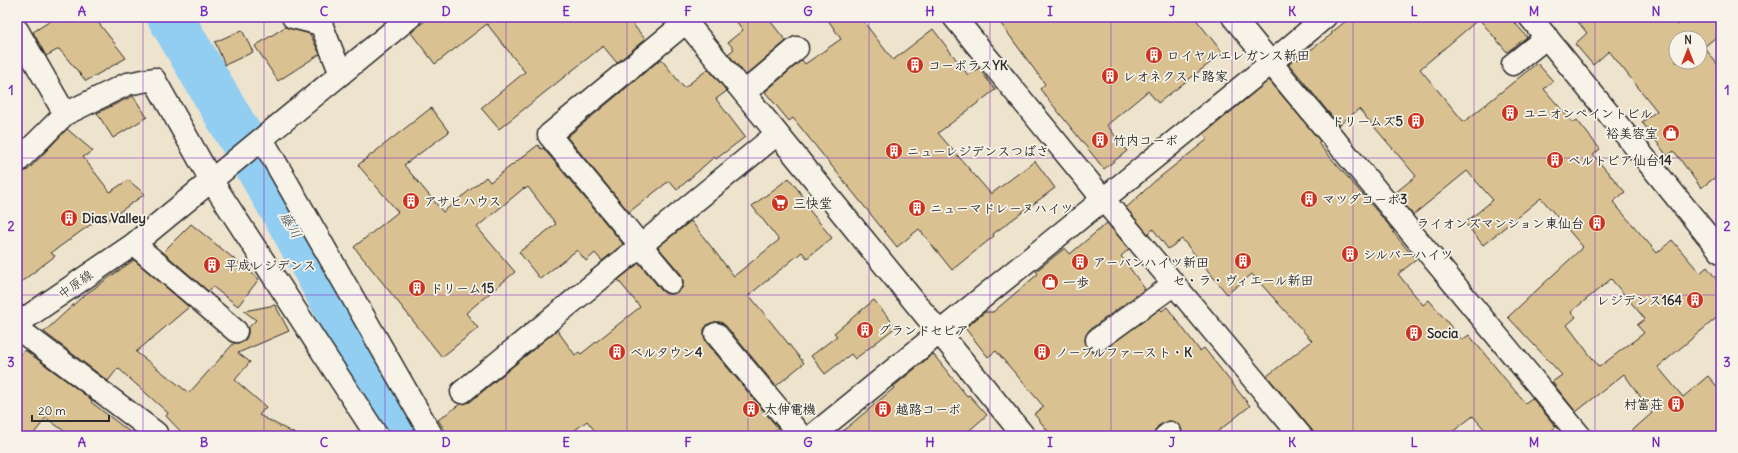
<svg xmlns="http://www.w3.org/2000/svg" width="1738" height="453" font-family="Delius,'Klee One',sans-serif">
<rect width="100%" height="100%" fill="#eee4ce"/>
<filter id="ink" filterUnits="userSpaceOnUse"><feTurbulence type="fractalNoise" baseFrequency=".025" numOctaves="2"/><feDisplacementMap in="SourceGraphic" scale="8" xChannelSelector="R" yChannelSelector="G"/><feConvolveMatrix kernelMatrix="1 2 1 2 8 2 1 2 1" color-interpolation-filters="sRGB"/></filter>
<g filter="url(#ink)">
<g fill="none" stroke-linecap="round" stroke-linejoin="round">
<path stroke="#91cef2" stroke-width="46" d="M 170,17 L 293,227 L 406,436"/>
</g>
<path fill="#dac191" stroke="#2b2b2b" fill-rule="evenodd" d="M 57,17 L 94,17 L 126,58 L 86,81 L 59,49 L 46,56 L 33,32 Z
M 429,17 L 627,17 L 645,39 L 617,63 L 603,46 L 499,129 L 481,108 L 525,72 L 487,24 L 435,64 L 411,33 Z
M 733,17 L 767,17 L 786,41 L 746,75 L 728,54 L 734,49 L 728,42 L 743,30 Z
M 826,17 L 860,17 L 893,60 L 933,29 L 968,75 L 979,68 L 995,90 L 938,133 L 991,194 L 1035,161 L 1055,188 L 993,234 L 994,236 L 952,270 L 919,229 L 897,247 L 793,118 L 789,121 L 765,92 L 802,60 L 805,64 L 841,39 Z
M 996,17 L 1194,17 L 1223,53 L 1158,103 L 1148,91 L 1107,125 L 1127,151 L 1104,169 L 1040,89 L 1045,84 Z
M 1351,17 L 1510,17 L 1527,37 L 1507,52 L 1479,19 L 1420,69 L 1464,122 L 1537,63 L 1553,81 L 1544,89 L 1573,123 L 1577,120 L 1600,149 L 1593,155 L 1625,192 L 1613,202 L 1657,253 L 1672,240 L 1700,273 L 1707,267 L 1721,285 L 1721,314 L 1658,367 L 1683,397 L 1708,376 L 1721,391 L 1721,436 L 1626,436 L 1652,413 L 1624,374 L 1576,412 L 1552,382 L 1562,375 L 1508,317 L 1583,247 L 1541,198 L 1483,245 L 1465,223 L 1493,200 L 1467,171 L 1413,215 L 1395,193 L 1416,176 L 1359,109 L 1339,125 L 1289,64 L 1296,58 L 1297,60 L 1332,34 L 1331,33 ZM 1611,279 L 1645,319 L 1637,325 L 1644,333 L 1599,367 L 1567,325 L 1576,317 L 1571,312 Z
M 1574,17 L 1671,17 L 1677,25 L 1687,17 L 1721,17 L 1721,33 L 1704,47 L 1721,69 L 1721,173 L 1701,188 L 1674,151 L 1667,156 L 1642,122 L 1657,111 L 1609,51 L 1593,65 L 1575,44 L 1587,33 ZM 1676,38 L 1700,38 L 1700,62 L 1676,62 Z
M 285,27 L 310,34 L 320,54 L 278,81 L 255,46 Z
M 242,30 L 253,52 L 225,65 L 215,42 Z
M 661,59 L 684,88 L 708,69 L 727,91 L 716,99 L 745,137 L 716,159 L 714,157 L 677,190 L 669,181 L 629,212 L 567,137 Z
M 1269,80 L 1320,141 L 1318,143 L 1394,231 L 1393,232 L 1416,260 L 1398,274 L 1423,305 L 1429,300 L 1462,340 L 1469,335 L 1525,403 L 1532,398 L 1556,427 L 1545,436 L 1490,436 L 1473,416 L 1447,436 L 1317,436 L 1267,376 L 1312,341 L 1252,274 L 1227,294 L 1182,239 L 1168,249 L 1153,229 L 1148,234 L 1126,208 L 1155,181 L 1208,139 L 1204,134 Z
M 133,96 L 147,117 L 113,138 L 97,113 Z
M 431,108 L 449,132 L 404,165 L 443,212 L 486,177 L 490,182 L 538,145 L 541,149 L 543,148 L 623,244 L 602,261 L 595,253 L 586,261 L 577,250 L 540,279 L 519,252 L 556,224 L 528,187 L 525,189 L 524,188 L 477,227 L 515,272 L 466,313 L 478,328 L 442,357 L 354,247 L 398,212 L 358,165 Z
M 67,129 L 93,151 L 83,157 L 110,192 L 128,180 L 145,194 L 105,222 L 101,217 L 51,253 L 55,256 L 17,285 L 17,174 L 28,170 Z
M 789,178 L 805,199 L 802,201 L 832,238 L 807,258 L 802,252 L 749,295 L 804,363 L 776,386 L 726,326 L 721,322 L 714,322 L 708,324 L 704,329 L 704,336 L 706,342 L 778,428 L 768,436 L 599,436 L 587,421 L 567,436 L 449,436 L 438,420 L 460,404 L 470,402 L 557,330 L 575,355 L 579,352 L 581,354 L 640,307 L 618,280 L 639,263 L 661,290 L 666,294 L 673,294 L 679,291 L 683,287 L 683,280 L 681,274 L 658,247 L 691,221 L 734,276 L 779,240 L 752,206 Z
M 1107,223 L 1129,249 L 1121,256 L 1145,289 L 1089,330 L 1086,335 L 1085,341 L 1087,347 L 1092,352 L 1099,352 L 1104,350 L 1160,309 L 1162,311 L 1167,307 L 1200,351 L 1204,348 L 1250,406 L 1212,436 L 1182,436 L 1182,431 L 1180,425 L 1175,422 L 1169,421 L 1158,426 L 1155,431 L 1154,436 L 1052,436 L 1034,414 L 1044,407 L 996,351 L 988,357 L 965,328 L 985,312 L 993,312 L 1038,274 L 1036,271 L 1065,248 L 1070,254 Z
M 191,224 L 259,279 L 238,306 L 213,287 L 208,291 L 163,252 Z
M 134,260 L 189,307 L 136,352 L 189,393 L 234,343 L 241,343 L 246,339 L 248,334 L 248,328 L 256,320 L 244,311 L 275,305 L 289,331 L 238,353 L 250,362 L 235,380 L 266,407 L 259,415 L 299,436 L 185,436 L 166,416 L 168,413 L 118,368 L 108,381 L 44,332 L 83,296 Z
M 874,300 L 896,327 L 855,359 L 851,354 L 825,374 L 811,356 L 837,336 L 834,333 Z
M 25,350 L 92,400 L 91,402 L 135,436 L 71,436 L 46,418 L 32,436 L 17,436 L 17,357 Z
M 933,354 L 967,396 L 969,395 L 987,415 L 963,436 L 837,436 L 894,388 L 893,387 Z"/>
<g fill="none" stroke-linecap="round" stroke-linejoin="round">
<g stroke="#2b2b2b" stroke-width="25">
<path id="minor" d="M 293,17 L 321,24 L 341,74
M 682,17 L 1024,436
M 954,17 L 1103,199 L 1301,436
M 1233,17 L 1580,436
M 1530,17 L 1721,252
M 17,30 L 65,114
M 1513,64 L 1547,37
M 744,93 L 797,48
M 262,139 L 432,436
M 17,162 L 65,114 L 127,84 L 154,79 L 211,180 L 377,436
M 134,244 L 236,331
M 671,282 L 549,135 L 686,22
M 17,324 L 134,244 L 410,17
M 17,328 L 156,433
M 716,334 L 801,436
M 1097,340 L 1174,284
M 462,392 L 777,134
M 812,436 L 1271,63 L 1325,17
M 1166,436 L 1170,433"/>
</g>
<use href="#minor" stroke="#f7f3e8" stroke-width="22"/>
</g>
</g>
<path fill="none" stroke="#7b2cbf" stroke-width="1" stroke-opacity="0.55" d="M 143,17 L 143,436M 264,17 L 264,436M 385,17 L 385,436M 506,17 L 506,436M 627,17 L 627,436M 748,17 L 748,436M 869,17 L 869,436M 990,17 L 990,436M 1111,17 L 1111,436M 1232,17 L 1232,436M 1353,17 L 1353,436M 1474,17 L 1474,436M 1595,17 L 1595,436M 17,158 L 1721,158M 17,295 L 1721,295"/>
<defs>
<g id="building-disc" transform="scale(0.9)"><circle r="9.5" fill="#c8321e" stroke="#f7f3e8"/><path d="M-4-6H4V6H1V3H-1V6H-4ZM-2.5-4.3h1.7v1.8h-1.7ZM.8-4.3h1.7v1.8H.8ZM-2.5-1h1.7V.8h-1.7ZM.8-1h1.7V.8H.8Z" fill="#fff"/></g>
<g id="shop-disc" transform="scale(0.9)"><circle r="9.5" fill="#c8321e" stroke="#f7f3e8"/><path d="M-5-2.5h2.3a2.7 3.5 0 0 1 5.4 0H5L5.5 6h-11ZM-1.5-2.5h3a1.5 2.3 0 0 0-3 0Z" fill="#fff"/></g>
<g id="supermarket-disc" transform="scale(0.9)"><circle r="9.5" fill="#c8321e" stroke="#f7f3e8"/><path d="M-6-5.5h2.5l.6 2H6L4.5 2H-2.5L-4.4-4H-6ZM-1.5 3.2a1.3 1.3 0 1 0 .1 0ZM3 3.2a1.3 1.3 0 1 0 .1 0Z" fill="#fff"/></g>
</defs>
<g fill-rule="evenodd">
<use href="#building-disc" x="1154" y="55"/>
<use href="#building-disc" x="915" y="65"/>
<use href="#building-disc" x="1110" y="76"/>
<use href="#building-disc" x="1510" y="113"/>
<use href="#building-disc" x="1416" y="121"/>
<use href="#shop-disc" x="1671" y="133"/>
<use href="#building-disc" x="1100" y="140"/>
<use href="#building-disc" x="894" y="151"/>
<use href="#building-disc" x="1555" y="160"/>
<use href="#building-disc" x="1309" y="199"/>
<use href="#building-disc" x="411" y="201"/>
<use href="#supermarket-disc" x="780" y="203"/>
<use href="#building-disc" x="917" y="208"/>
<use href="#building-disc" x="69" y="218"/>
<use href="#building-disc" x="1597" y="223"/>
<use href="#building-disc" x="1350" y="254"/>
<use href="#building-disc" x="1243" y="261"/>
<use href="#building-disc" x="1080" y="262"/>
<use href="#building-disc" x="212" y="265"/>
<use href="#shop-disc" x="1050" y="282"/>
<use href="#building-disc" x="417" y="288"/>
<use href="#building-disc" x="1695" y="300"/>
<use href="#building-disc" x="865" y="330"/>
<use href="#building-disc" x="1414" y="333"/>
<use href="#building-disc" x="617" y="352"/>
<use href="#building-disc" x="1042" y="352"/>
<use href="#building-disc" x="1676" y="404"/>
<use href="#building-disc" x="751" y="409"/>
<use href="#building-disc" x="883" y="409"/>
</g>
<g text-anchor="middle" stroke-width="3.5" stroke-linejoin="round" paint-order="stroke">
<g font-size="13" font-weight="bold" fill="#2b2b2b" stroke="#f7f3e8" text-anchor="start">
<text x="1167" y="60">ロイヤルエレガンス新田</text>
<text x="928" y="70">コーポラスYK</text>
<text x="1123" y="81">レオネクスト路家</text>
<text x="1523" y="118">ユニオンペイントビル</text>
<text x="1403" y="126" text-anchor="end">ドリームズ5</text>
<text x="1658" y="138" text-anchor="end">裕美容室</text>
<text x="1113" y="145">竹内コーポ</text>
<text x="907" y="156">ニューレジデンスつばさ</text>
<text x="1568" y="165">ベルトピア仙台14</text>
<text x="1322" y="204">マツダコーポ3</text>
<text x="424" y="206">アサヒハウス</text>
<text x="793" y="208">三快堂</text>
<text x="930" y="213">ニューマドレーヌハイツ</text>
<text x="82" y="223">Dias Valley</text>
<text x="1584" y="228" text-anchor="end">ライオンズマンション東仙台</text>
<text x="1363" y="259">シルバーハイツ</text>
<text x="1093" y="267">アーバンハイツ新田</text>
<text x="225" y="270">平成レジデンス</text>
<text x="1243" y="285" text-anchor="middle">セ・ラ・ヴィエール新田</text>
<text x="1063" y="287">一歩</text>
<text x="430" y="293">ドリーム15</text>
<text x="1682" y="305" text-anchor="end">レジデンス164</text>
<text x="878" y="335">グランドセピア</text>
<text x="1427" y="338">Socia</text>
<text x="630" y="357">ベルタウン4</text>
<text x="1055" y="357">ノーブルファースト・K</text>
<text x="1663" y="409" text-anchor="end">村富荘</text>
<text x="764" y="414">太伸電機</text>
<text x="896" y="414">越路コーポ</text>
</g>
<g font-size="13" fill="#2b2b2b" stroke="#f7f3e8">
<text transform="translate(75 284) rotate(-35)" y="5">中原線</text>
</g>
<g font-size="14" font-style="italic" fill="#44545d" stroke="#f7f3e8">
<text transform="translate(291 225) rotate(61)" y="5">藤川</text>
</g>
</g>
<rect width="1738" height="453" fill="none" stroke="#f7f3e8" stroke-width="44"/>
<g transform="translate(1688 50)"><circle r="19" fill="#f7f3e8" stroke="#a5a39c"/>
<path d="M0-3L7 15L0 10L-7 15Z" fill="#c8321e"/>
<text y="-6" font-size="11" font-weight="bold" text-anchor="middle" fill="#2b2b2b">N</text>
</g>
<path d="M32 415v6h77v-6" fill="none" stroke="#2b2b2b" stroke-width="2"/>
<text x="38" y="415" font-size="12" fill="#2b2b2b" stroke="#f7f3e8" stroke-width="3" paint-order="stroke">20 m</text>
<rect x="22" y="22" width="1694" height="409" fill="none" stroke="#7b2cbf" stroke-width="1.5"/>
<g font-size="13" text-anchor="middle" font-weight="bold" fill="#7b2cbf">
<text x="82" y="16">A</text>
<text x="204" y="16">B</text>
<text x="324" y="16">C</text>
<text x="446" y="16">D</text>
<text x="566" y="16">E</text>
<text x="688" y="16">F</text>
<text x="808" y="16">G</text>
<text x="930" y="16">H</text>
<text x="1050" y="16">I</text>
<text x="1172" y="16">J</text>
<text x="1292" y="16">K</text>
<text x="1414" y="16">L</text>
<text x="1534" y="16">M</text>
<text x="1656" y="16">N</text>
<text x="11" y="95">1</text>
<text x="1727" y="95">1</text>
<text x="11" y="231">2</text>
<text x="1727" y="231">2</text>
<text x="11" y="367">3</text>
<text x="1727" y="367">3</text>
<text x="82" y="447">A</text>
<text x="204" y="447">B</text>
<text x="324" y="447">C</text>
<text x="446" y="447">D</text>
<text x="566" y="447">E</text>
<text x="688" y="447">F</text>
<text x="808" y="447">G</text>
<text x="930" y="447">H</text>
<text x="1050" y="447">I</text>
<text x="1172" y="447">J</text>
<text x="1292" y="447">K</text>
<text x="1414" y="447">L</text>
<text x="1534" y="447">M</text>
<text x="1656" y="447">N</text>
</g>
</svg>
